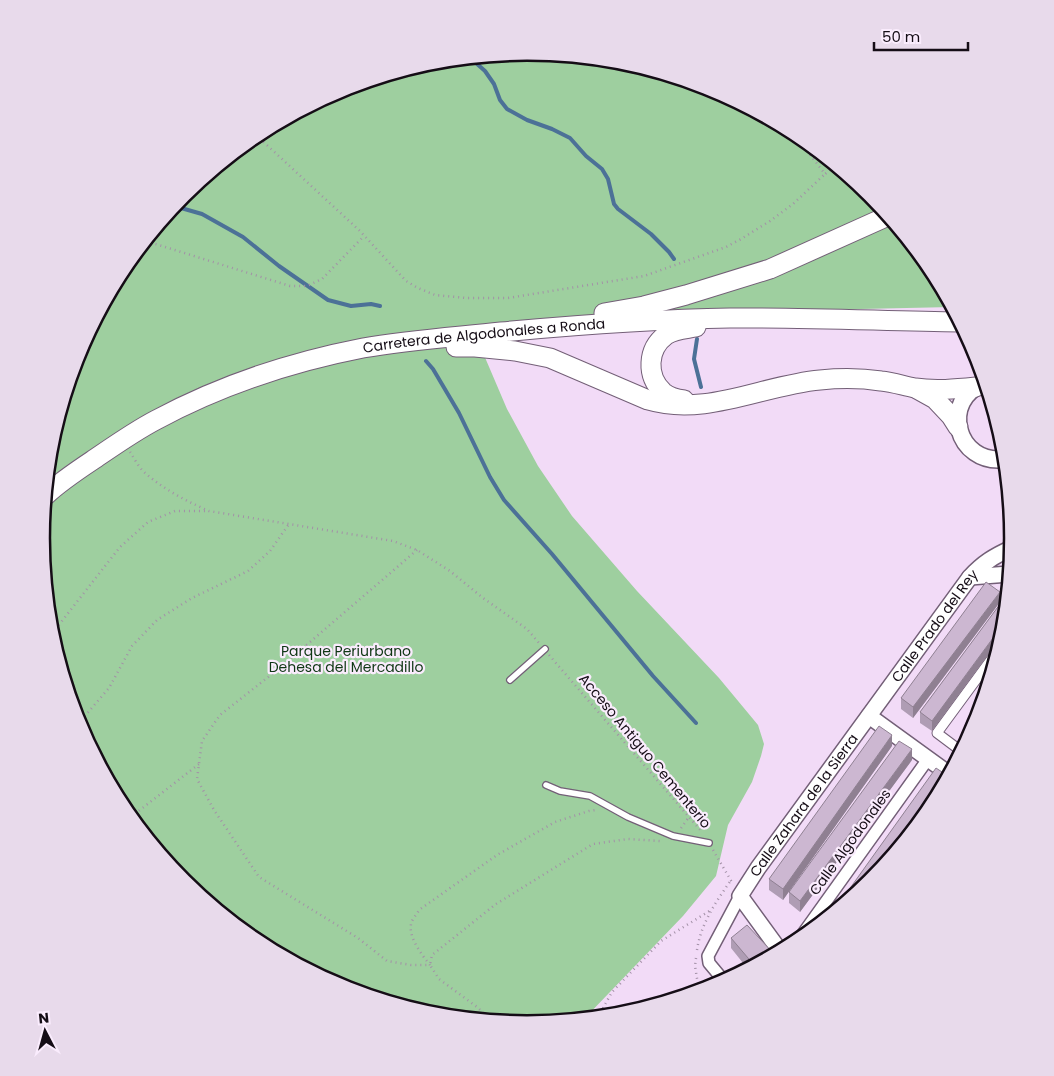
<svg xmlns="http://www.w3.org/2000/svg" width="1054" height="1076" font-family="Poppins,sans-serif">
<rect width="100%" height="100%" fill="#f2dbf7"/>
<path fill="#9ecf9f" d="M 527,52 L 622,62 L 713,89 L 797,134 L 871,195 L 931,268 L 952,307 L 861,309 L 472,327 L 507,409 L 538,466 L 572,516 L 637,591 L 719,678 L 758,725 L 764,744 L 761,756 L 752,782 L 728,825 L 716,876 L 683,916 L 585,1018 L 527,1024 L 432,1014 L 341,987 L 257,942 L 183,881 L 123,808 L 78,724 L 51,632 L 41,538 L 51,443 L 78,352 L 123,268 L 184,194 L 257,134 L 341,89 L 433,62 Z"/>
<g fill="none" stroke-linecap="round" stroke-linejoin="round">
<path stroke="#4c7197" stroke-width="4" d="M 463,59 L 476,63 L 485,71 L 494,84 L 500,100 L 507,109 L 527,120 L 552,129 L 570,138 L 586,156 L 602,169 L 608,179 L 614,204 L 618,209 L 651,234 L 669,252 L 674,259
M 174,206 L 202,214 L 243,237 L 279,266 L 328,300 L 351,306 L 371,304 L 380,306
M 697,339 L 694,359 L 701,387
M 426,361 L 433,369 L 459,413 L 490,477 L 504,500 L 552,554 L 653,676 L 696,723"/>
<g stroke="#735f77" stroke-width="8">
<path id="service" d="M 510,680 L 545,649
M 546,785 L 560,791 L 590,796 L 628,817 L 673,836 L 709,843"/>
</g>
<g stroke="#735f77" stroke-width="11">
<path id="pedestrian" d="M 961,751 L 937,733 L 998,650"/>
</g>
<g stroke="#735f77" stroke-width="14">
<path id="minor" d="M 797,942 L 928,759
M 724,981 L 709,963 L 708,956 L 740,896"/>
</g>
<g stroke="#735f77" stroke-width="18">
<g id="tertiary">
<path d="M 970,577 L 1009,574"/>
<path d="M 869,716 L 949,774"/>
<path id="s1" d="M 780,951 L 740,896 L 758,868 L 970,577 C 983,563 994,556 1012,548"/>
</g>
</g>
<g stroke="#735f77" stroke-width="19">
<path id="secondary" d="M 985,383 C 939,399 956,466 1005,459"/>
</g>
<g stroke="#735f77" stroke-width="21">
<g id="primary">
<path d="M 604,313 L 644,306 L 686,295 L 770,269 L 888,216"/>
<path d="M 456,347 L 475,347 L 515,351 L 550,358 L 648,400 C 706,417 763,385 820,380 C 840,378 861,378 881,381 C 893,382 904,386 915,388 C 935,391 956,389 976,387"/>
<path d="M 917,389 L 935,399 L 951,416 L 958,427"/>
<path d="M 684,400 C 677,399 669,397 663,392 C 646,376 647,349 666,335 C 675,329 686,329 696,327"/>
<path id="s2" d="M 46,495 C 61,481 78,470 96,458 C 115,445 135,431 156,420 C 221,385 291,362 363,348 C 409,340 455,337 501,332 C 577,325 653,319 730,318 C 807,317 883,321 960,322"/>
</g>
</g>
<path stroke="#a391a7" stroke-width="2.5" stroke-dasharray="1 4" stroke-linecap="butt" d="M 796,134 L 805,148 L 825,174 L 835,166
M 256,135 L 360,231 L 406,281 L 418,288 L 435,295 L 466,298 L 508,298 L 644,276 L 726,247 L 741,239 L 770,221 L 793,204 L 825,174
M 146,241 L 290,286 L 307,286 L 322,279 L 364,236
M 130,452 C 134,458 138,466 144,472 C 163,489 186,501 209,511 L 393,541 L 417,550 L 450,571 L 483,598 L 527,629 L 539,643
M 417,550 L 281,667 L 220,715 L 202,741 L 197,779 L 214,810 L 259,877 L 358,938 L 387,961 L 411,965 L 430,965
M 50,630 L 58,626 L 120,547 L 148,522 L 175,511 L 208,511
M 549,655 L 702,832
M 78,724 L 109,688 L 132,646 L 157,620 L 192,598 L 248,571 L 270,551 L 289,524
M 131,817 L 199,764
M 681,828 L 689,817
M 713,850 L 733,884
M 697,950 C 701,923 716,902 731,880
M 696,958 L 695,966 L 699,991
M 430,965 C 422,955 406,935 412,921 C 414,917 417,914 419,910 L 497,855 L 555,822 L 589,811 L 596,810
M 598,1017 L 612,992 L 661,941 L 711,910
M 491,1020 L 477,1007 L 439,979 L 430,965 L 432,955 L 496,904 L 593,844 L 628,839 L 660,841"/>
<use href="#service" stroke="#fff" stroke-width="5.5"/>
<use href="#pedestrian" stroke="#fff" stroke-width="9"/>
<use href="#minor" stroke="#fff" stroke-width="11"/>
<use href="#tertiary" stroke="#fff" stroke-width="15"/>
<use href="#secondary" stroke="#fff" stroke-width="16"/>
<use href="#primary" stroke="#fff" stroke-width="19"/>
</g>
<path fill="#af9db4" d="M 1006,596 L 932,731 L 920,723 L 920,712 Z
M 1000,602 L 913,718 L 901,709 L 901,698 Z
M 892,746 L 783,900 L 769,890 L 769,879 Z
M 912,760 L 800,912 L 789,903 L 789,892 Z
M 731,938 L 774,954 L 747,968 L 731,948 Z"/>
<path fill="#8f8092" d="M 1000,592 L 1000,602 L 913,718 L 913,707 Z
M 1004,623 L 1002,636 L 932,731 L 932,721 Z
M 892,735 L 892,746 L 783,900 L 783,889 Z
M 912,749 L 912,760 L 800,912 L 800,901 Z
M 937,796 L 931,808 L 908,835 Z"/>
<path fill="#ccb7d1" stroke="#8f8092" d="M 986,582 L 1000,592 L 913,707 L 901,698 Z
M 1006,596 L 1007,597 L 1004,623 L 932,721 L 920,712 Z
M 879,726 L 892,735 L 783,889 L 769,879 Z
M 899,741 L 912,749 L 800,901 L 789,892 Z
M 936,768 L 948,776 L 937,796 L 908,835 L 870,882 L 833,912 Z
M 747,925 L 774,954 L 754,965 L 731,938 Z"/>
<g text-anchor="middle" stroke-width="4.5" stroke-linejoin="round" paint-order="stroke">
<g font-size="14" fill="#150d16" stroke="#faecfd">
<text dy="5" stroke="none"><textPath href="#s2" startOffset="475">Carretera de Algodonales a Ronda</textPath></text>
<text dy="5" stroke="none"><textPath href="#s1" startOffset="401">Calle Prado del Rey</textPath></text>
<text transform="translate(645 751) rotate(50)" y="5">Acceso Antiguo Cementerio</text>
<text dy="5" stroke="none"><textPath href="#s1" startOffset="179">Calle Zahara de la Sierra</textPath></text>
<text transform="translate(850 842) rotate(-54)" y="5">Calle Algodonales</text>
</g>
<g font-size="14" fill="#0f3714" stroke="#faecfd">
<text x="346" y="656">Parque Periurbano<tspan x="346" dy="16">Dehesa del Mercadillo</tspan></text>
</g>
</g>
<path d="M0 0H1054V1076H0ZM50 538a477 477 0 1 1 954 0a477 477 0 1 1-954 0Z" fill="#e8daeb" fill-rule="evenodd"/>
<path fill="none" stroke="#150d16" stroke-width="2.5" d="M50 538a477 477 0 1 1 954 0a477 477 0 1 1-954 0Z"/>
<g transform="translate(45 1031) rotate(354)" stroke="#faecfd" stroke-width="4" paint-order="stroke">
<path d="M0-4L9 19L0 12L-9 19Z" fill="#150d16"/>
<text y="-8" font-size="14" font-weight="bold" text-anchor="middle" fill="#150d16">N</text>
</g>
<path d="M874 42v8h94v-8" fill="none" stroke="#150d16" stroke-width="2.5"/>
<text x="882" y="42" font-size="15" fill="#150d16" stroke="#faecfd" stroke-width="4" paint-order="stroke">50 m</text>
</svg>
